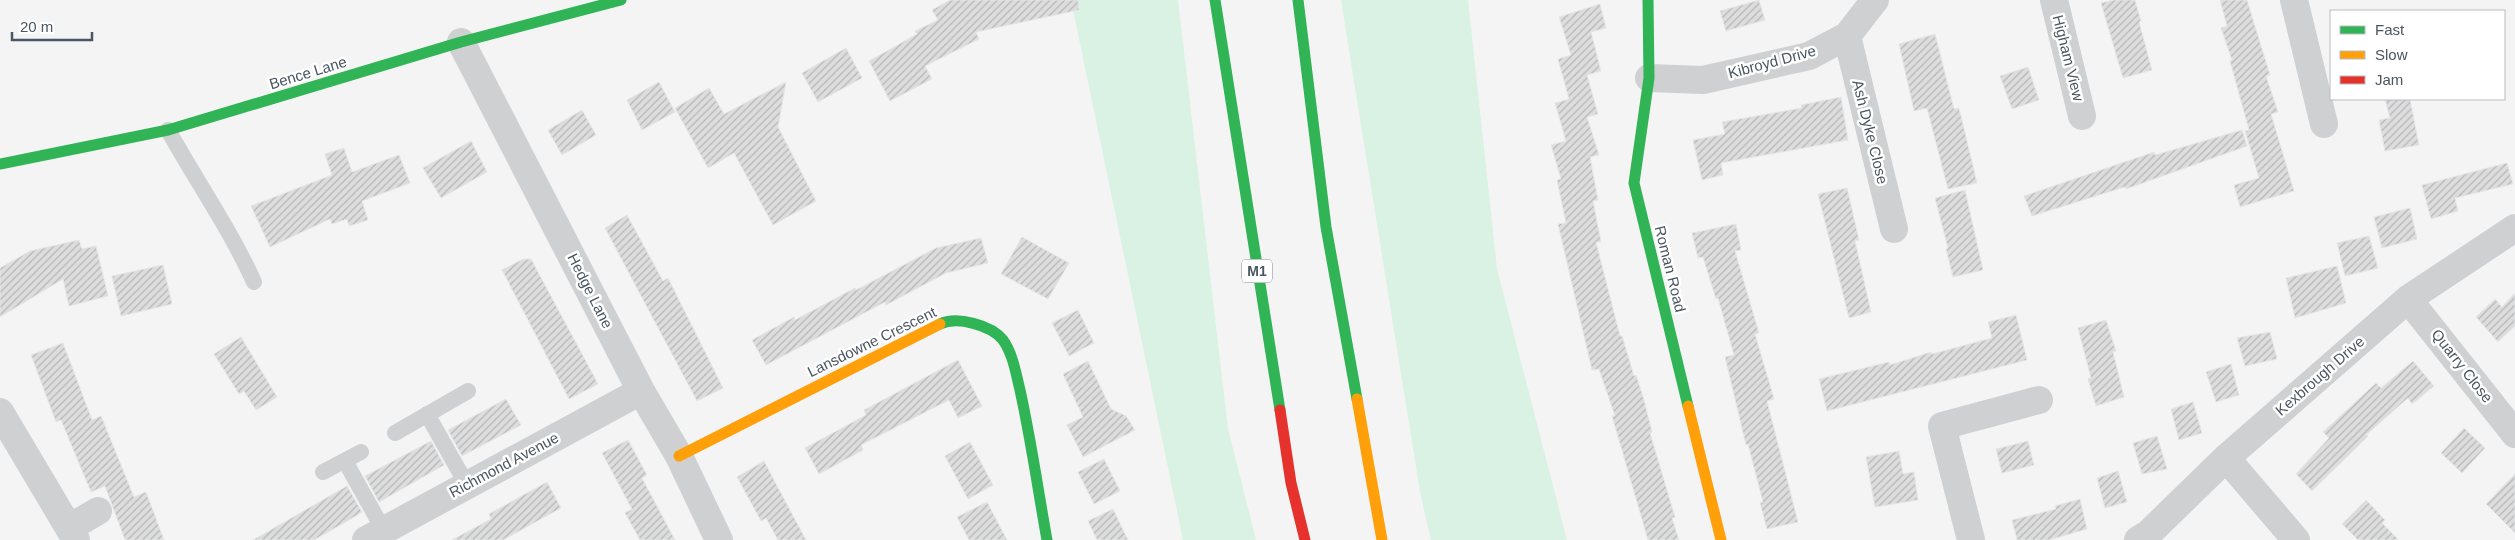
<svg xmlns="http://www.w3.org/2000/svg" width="2515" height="540" font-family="Helvetica,sans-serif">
<defs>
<pattern id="building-hatch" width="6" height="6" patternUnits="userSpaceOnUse" patternTransform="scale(1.25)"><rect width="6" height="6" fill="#ddddde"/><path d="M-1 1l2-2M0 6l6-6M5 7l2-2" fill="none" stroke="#b5b6b7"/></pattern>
</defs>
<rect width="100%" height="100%" fill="#f4f4f4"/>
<path fill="#d9f2e3" d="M 1071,0 L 1178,0 L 1228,429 L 1256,540 L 1183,540 Z
M 1341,0 L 1468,0 L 1497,269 L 1567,540 L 1431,540 L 1420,492 Z"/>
<path fill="url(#building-hatch)" stroke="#e5e6e7" d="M 950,0 L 1078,0 L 1079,10 L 976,32 L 979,39 L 925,66 L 932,79 L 890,101 L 869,61 L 917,34 L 915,31 L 938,20 L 932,10 Z
M 1759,0 L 1765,20 L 1726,31 L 1720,11 Z
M 2114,0 L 2135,0 L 2141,21 L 2139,22 L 2152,70 L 2123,78 L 2101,3 Z
M 2220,0 L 2247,0 L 2270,75 L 2266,76 L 2278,112 L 2271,114 L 2294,191 L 2240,207 L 2234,185 L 2259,178 L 2245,131 L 2249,130 L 2230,61 L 2232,60 L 2221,28 L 2227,26 Z
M 1600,4 L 1606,28 L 1591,32 L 1601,71 L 1587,75 L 1598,114 L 1587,117 L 1599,155 L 1590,157 L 1598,200 L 1593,201 L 1601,242 L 1596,242 L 1620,336 L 1622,336 L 1634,376 L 1636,375 L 1644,400 L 1652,432 L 1650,433 L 1675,517 L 1672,518 L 1679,540 L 1648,540 L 1612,416 L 1615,416 L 1599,369 L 1592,370 L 1558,224 L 1566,223 L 1557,180 L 1561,179 L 1551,145 L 1566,141 L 1555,103 L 1569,99 L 1558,59 L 1571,55 L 1559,17 Z
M 1935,34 L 1954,109 L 1959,108 L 1977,183 L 1948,189 L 1927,108 L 1914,111 L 1899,44 Z
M 846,48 L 862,78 L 818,102 L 802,73 Z
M 2028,67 L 2039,100 L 2012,109 L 2000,76 Z
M 659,82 L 675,112 L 642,130 L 627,100 Z
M 786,82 L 778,127 L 816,201 L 773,225 L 734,153 L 708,168 L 675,108 L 709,88 L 724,114 Z
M 1841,97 L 1848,140 L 1721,163 L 1723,175 L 1702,180 L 1693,140 L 1725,134 L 1722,122 L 1802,108 L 1801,105 Z
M 2385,99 L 2410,99 L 2419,145 L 2385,151 L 2379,120 L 2390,118 Z
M 582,110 L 596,135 L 562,155 L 548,130 Z
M 2242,130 L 2247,146 L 2126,189 L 2125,187 L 2032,216 L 2024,196 L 2154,152 L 2155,155 Z
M 471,141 L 487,172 L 441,198 L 423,168 Z
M 344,148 L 352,172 L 399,155 L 410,183 L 362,201 L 368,220 L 349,226 L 347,219 L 332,224 L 330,219 L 270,247 L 251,206 L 332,175 L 325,154 Z
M 2507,163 L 2513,184 L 2455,198 L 2458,211 L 2431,219 L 2422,185 Z
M 1847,188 L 1859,240 L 1855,241 L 1871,312 L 1849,318 L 1818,194 Z
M 1965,190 L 1983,270 L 1953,277 L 1946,249 L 1948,248 L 1935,198 Z
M 2410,208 L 2417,239 L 2382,248 L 2374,217 Z
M 627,215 L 663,281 L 668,278 L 723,388 L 697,401 L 605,228 Z
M 1736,224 L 1741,250 L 1735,251 L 1759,333 L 1755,334 L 1774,399 L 1767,401 L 1798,522 L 1767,529 L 1760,503 L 1763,502 L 1748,444 L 1746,445 L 1725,357 L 1734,355 L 1718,298 L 1716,299 L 1703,257 L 1698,258 L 1692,233 Z
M 2369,236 L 2378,268 L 2345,276 L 2337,243 Z
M 1022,237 L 1069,263 L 1048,299 L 1001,274 Z
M 981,238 L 988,263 L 946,273 L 886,305 L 885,302 L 766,365 L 752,340 L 794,317 L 795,320 L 855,288 L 856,290 L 936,248 Z
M 79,240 L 82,249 L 96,246 L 108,296 L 69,306 L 63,279 L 0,317 L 0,268 L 30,251 Z
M 523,259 L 531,259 L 598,384 L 569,399 L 502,270 Z
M 163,265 L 172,304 L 121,316 L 112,276 Z
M 2337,266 L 2346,303 L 2295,318 L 2286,278 Z
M 2515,293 L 2515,326 L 2498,342 L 2476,317 L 2495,299 L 2502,307 Z
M 1078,310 L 1094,343 L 1069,356 L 1052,323 Z
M 2016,315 L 2027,360 L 1827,411 L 1819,379 L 1889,362 L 1890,365 L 1931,352 L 1932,354 L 1992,338 L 1988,322 Z
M 2106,320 L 2116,351 L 2113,352 L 2124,397 L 2096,406 L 2088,379 L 2091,378 L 2078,328 Z
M 2270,332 L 2277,359 L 2245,366 L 2237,338 Z
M 241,337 L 277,397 L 256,410 L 244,391 L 239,394 L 214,354 Z
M 63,343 L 92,420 L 101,416 L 134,497 L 146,492 L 164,540 L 125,540 L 105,486 L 91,492 L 61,420 L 56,422 L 31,355 Z
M 958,360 L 982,406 L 958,418 L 949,400 L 861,445 L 863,450 L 819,474 L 805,448 L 866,415 L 864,410 Z
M 1088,361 L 1111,409 L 1126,416 L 1135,430 L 1083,457 L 1067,425 L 1083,417 L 1063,374 Z
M 2413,361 L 2434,386 L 2412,404 L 2408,398 L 2366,435 L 2368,436 L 2312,491 L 2296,474 L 2329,438 L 2323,432 L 2376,383 L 2381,388 Z
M 2231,364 L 2239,395 L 2216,402 L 2206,372 Z
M 506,399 L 521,425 L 462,456 L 448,430 Z
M 2193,402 L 2202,433 L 2179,440 L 2171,409 Z
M 2464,428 L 2485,448 L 2462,473 L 2441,453 Z
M 2157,436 L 2167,469 L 2142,474 L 2133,443 Z
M 628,440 L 647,475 L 642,478 L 675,540 L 640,540 L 625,513 L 632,509 L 602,453 Z
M 431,441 L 444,465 L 379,502 L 365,476 Z
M 2028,441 L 2034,465 L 2002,473 L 1996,449 Z
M 970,442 L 993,485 L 968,499 L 945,456 Z
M 1899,451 L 1903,474 L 1914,472 L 1918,500 L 1875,507 L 1866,457 Z
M 1104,459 L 1120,491 L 1094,504 L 1078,472 Z
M 764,461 L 776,484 L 806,540 L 778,540 L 766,518 L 761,521 L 737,477 Z
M 2118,471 L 2127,502 L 2105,508 L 2097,478 Z
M 2515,474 L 2515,533 L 2486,504 Z
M 547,482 L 561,508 L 503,540 L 452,540 L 491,519 L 489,514 Z
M 347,486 L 362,512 L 344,523 L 314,540 L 253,540 Z
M 2080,499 L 2087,529 L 2049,540 L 2017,540 L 2012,520 L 2056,509 L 2055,506 Z
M 2366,500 L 2385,520 L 2382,523 L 2399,540 L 2358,540 L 2342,524 Z
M 987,502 L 1007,540 L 969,540 L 957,517 Z
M 1113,509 L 1128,540 L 1097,540 L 1088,521 Z"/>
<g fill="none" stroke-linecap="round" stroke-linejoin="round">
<path stroke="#ced0d2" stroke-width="16" d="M 168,130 C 197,182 230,229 254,282
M 427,414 L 467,485
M 395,433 L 468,391
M 345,461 L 384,531
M 323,472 L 361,452"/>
<path stroke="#ced0d2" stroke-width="28" d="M 2054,0 L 2082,116
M 2294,0 L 2324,124
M 1847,36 L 1894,229
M 461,42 L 641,391 L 679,456 L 719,540
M 1649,78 L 1703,80 L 1809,56 L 1847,36 L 1875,0
M 2408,299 L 2515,434
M 0,412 L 76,540
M 2226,458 L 2296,540
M 69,528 L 98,511
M 366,540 L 641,391
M 1971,540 L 1942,426 L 2039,400
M 2138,540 L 2149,533 L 2226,458 L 2408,299 L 2515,228"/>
<path stroke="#30b455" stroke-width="11" d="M 1215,0 L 1280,410
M 1298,0 L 1326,227 L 1357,399
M 1648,0 L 1649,78 L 1634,183 L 1688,406
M 0,164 L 168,130 L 461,42 L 621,0
M 940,324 C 957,316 991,325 1003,340 C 1013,354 1016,374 1020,390 C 1031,440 1038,490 1047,540"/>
<path stroke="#ff9f0a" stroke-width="11" d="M 1357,399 L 1382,540
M 1688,406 L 1721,540
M 679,456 L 940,324"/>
<path stroke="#e5322d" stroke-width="11" d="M 1280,410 L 1291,483 L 1305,540"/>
</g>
<g text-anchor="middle" stroke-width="5" stroke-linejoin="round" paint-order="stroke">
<rect fill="#fff" stroke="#808990" stroke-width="1" x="1242" y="259.5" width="30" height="23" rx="4"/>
<g font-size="14" font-weight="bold" fill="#4a5661">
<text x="1257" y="276">M1</text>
</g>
<g font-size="15" fill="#4a5661" stroke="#fff">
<text transform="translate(2068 58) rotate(76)" y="5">Higham View</text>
<text transform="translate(1772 62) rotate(-15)" y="5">Kibroyd Drive</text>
<text transform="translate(308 73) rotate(-17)" y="5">Bence Lane</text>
<text transform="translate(1870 132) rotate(76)" y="5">Ash Dyke Close</text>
<text transform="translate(1670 269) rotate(76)" y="5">Roman Road</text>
<text transform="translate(590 291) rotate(63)" y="5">Hedge Lane</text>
<text transform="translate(872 342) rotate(-26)" y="5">Lansdowne Crescent</text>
<text transform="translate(2462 366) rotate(52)" y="5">Quarry Close</text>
<text transform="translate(2320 376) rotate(-41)" y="5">Kexbrough Drive</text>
<text transform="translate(504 465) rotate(-28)" y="5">Richmond Avenue</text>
</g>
</g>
<rect x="2330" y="10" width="175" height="90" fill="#ffffff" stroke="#b7bbc0"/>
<rect x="2340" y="26" width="25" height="8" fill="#30b455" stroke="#b7bbc0"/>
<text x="2375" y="35" font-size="15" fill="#4a5661">Fast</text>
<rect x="2340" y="51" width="25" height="8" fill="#ff9f0a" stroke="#b7bbc0"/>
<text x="2375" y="60" font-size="15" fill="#4a5661">Slow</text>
<rect x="2340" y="76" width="25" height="8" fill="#e5322d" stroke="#b7bbc0"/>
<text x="2375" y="85" font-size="15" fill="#4a5661">Jam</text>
<path d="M12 32v8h80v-8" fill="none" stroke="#4a5661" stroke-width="2.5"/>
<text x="20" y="32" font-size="15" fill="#4a5661" stroke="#ffffff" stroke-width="4" paint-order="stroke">20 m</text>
</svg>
